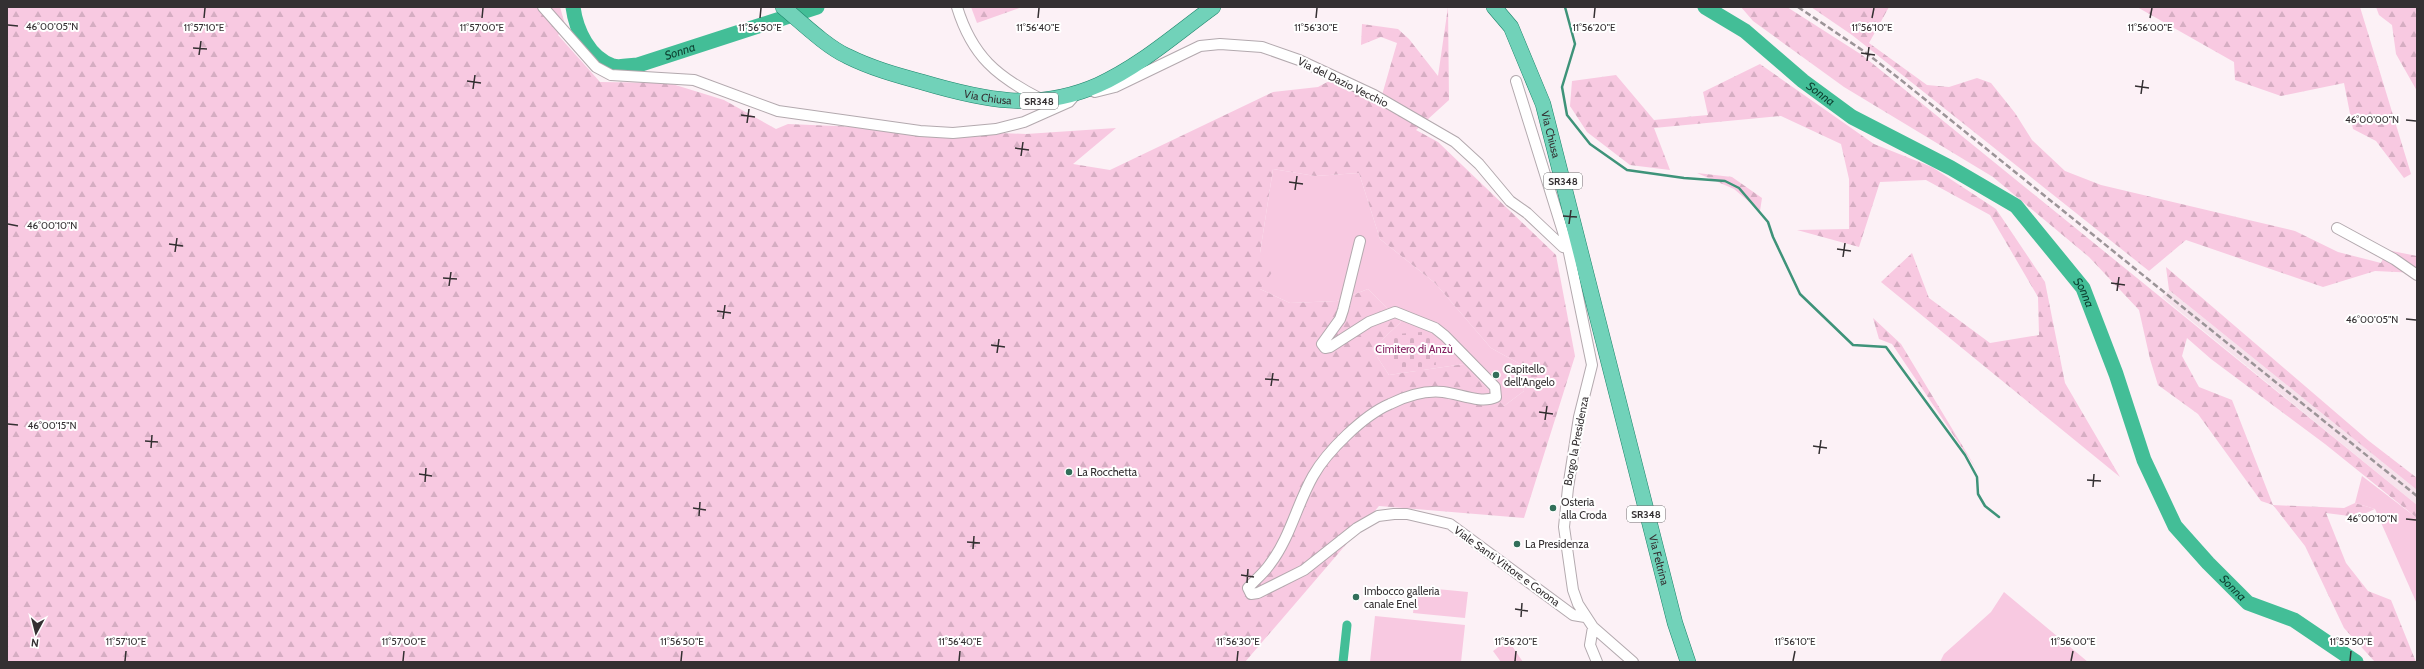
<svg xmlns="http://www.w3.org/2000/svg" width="2424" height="669" font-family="Cabin,sans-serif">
<defs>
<pattern id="forest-firs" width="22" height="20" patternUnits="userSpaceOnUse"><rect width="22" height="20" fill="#f8c9e1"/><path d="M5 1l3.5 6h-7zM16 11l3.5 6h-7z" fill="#d5adc2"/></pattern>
<pattern id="cemetery-stones" width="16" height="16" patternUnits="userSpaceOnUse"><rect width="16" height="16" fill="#f8c9e1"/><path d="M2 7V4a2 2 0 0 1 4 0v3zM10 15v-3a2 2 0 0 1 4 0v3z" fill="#d5adc2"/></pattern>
</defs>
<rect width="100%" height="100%" fill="#fcf1f6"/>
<path fill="#f6e3ec" d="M 2169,290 L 2417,490 L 2417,505 L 2162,297 Z"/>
<path fill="#f8c9e1" d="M 1273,169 L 1315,176 L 1359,173 L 1380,239 L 1435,283 L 1491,348 L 1520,364 L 1524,391 L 1504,406 L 1464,364 L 1389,375 L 1372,349 L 1401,322 L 1368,289 L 1337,301 L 1290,303 L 1260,289 L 1260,253 Z
M 2362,476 L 2417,518 L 2417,604 L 2375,509 L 2355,503 Z
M 1416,587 L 1468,592 L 1465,618 L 1413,613 Z
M 2004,592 L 2088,662 L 1940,662 L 1944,654 L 1991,612 Z
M 1375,616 L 1465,625 L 1461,662 L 1370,662 Z
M 1508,640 L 1523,662 L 1501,662 L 1493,651 Z"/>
<path fill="url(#forest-firs)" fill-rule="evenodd" d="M 7,7 L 560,7 L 566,28 L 558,35 L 600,82 L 669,83 L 724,100 L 776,129 L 788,124 L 1026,134 L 1116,128 L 1073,164 L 1110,170 L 1273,92 L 1318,87 L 1331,80 L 1382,95 L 1397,43 L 1381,37 L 1361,45 L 1362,24 L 1398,29 L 1409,39 L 1438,76 L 1448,7 L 1449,100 L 1416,130 L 1438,142 L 1556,255 L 1575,356 L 1524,518 L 1379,506 L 1245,662 L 7,662 ZM 1273,169 L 1315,176 L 1359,173 L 1380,239 L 1435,283 L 1491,348 L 1520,364 L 1524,391 L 1504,406 L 1464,364 L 1389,375 L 1372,349 L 1401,322 L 1368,289 L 1337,301 L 1290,303 L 1260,289 L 1273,271 L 1260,253 Z
M 971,7 L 1022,7 L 977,23 Z
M 1741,7 L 1787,7 L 1862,55 L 2417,505 L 2417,518 L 2325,444 L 2211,359 L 2187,338 L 2182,356 L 2199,387 L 2232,400 L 2273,505 L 2344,508 L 2355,503 L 2375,509 L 2357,517 L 2326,513 L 2346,563 L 2368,591 L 2391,600 L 2416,662 L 2375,662 L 2344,628 L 2305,546 L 2273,505 L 2261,501 L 2198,414 L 2158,385 L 2150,359 L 2139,310 L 2089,257 L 1993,177 L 1844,87 L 1753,21 Z
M 1811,7 L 1889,7 L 1869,43 L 1927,85 L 1949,87 L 1977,78 L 1991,83 L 2015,113 L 2032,140 L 2065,171 L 2101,185 L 2295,231 L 2338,252 L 2381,263 L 2387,250 L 2417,256 L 2417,273 L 2375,271 L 2323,287 L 2186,240 L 2149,271 L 1852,35 Z
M 2137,7 L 2360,7 L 2411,174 L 2404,178 L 2376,141 L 2353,129 L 2344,83 L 2281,96 L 2235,80 L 2234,62 Z
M 2376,7 L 2417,7 L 2417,91 L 2396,54 L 2392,25 L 2379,15 Z
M 1760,64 L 1874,144 L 1932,167 L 1996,209 L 2045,282 L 2065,383 L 2120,477 L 1881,282 L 1912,253 L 1929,298 L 1990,343 L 2039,335 L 2038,297 L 1990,215 L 1926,180 L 1880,182 L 1859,247 L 1797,230 L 1849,229 L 1849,179 L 1841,144 L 1781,116 L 1654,128 L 1670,170 L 1630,165 L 1587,132 L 1570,106 L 1572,81 L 1616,75 L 1654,120 L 1708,115 L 1703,92 Z
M 1697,173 L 1732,177 L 1762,198 L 1760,211 L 1734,189 Z
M 2166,267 L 2369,441 L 2417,478 L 2417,490 L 2169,290 Z
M 1873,318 L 1901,344 L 1977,470 L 1892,344 L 1879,339 Z"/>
<path fill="url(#cemetery-stones)" d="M 1422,332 L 1433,341 L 1436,365 L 1423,365 L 1423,371 L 1417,371 L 1417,366 L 1392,368 L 1390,359 L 1385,360 L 1384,354 L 1390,353 L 1389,345 L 1397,334 Z"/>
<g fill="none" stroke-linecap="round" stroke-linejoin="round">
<path stroke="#3e9379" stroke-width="2.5" d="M 1565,7 L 1575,44 L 1562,87 L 1567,115 L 1590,144 L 1627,170 L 1684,178 L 1725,181 L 1739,188 L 1768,222 L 1773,237 L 1800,294 L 1853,345 L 1886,347 L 1965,455 L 1977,477 L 1978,494 L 1985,506 L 1999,517"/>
<path stroke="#43be97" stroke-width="9" d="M 1343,662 L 1347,625"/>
<g stroke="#43be97" stroke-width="15">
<path id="s1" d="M 573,7 C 576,30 589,58 613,66 C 620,68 631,65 638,65 L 817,7"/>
<path id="s2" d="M 1705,7 L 1745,31 L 1803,81 L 1852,117 L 1951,168 L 2016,206 L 2083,288 L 2116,374 L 2144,460 L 2175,526 L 2208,563 L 2248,603 L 2294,620 L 2356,662"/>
</g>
<g stroke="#b3a9ae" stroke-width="12">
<path id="street" d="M 543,7 L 596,67 L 611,75 L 694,80 L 778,111 L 920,131 L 953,133 L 996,129 L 1024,122 L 1069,102 L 1076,94
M 957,7 C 972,56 997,77 1041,99
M 1516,81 L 1568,248 L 1592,365 L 1579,417 L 1568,488 L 1564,527 L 1573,590 L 1578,604 L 1593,627 L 1633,662
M 1095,92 L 1115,87 L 1200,46 L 1220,44 L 1262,47 L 1299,60 L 1374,95 L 1455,142 L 1479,164 L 1510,201 L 1527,213 L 1563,247 L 1568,248
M 2337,228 L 2394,259 L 2417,275
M 1360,241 L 1343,310 L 1340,319 L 1322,344 L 1325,348 L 1330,347 L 1369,322 L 1395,312 L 1435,328 L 1445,336 L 1495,387 L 1496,397 C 1481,404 1460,394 1443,392 C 1424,390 1406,396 1390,404 C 1364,415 1327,451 1313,476 C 1297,504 1290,538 1270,564 C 1264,573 1255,580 1248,588 L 1251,594 L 1258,593 L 1304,570 L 1357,528 L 1378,516 L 1394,514 L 1407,514 L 1450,524 L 1573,615 L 1585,617
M 1593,627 L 1590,645 L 1597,662"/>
</g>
<g stroke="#1e866c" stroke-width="16">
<g id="primary">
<path id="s3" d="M 783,7 C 801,22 827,47 847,56 C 871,68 896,75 922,82 C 983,100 1037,112 1098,85 C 1140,66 1176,34 1213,7"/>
<path id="s4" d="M 1494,7 L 1511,27 L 1543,104 L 1675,623 L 1688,662"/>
</g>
</g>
<use href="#street" stroke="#fff" stroke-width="10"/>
<use href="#primary" stroke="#71d2b9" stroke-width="15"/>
<path stroke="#9c9498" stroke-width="2.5" stroke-dasharray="6 3" stroke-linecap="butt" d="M 1798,7 L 1865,52 L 1901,80 L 2417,496"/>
</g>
<path fill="none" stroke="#343032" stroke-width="1.5" d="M 204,18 L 205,8M 482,18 L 483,8M 760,18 L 761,8M 1038,18 L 1039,8M 1316,18 L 1317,8M 1594,18 L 1595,8M 1872,18 L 1874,8M 2150,18 L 2152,8M 8,25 L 18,26M 193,48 L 207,49M 1861,53 L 1875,55M 199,55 L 201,41M 1867,61 L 1869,47M 467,81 L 481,83M 2135,86 L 2149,88M 473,89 L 475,75M 2141,94 L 2143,80M 741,115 L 755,117M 2406,120 L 2416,121M 747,123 L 749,109M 1015,148 L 1029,150M 1021,156 L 1023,142M 1289,182 L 1303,184M 1295,190 L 1297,176M 1563,216 L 1577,217M 8,224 L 18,226M 1569,224 L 1571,210M 169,244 L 183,246M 1837,249 L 1851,251M 175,252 L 177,238M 1843,257 L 1845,243M 443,278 L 457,279M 2111,283 L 2125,285M 449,286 L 451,272M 2117,291 L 2119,277M 717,311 L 731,313M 723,319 L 725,305M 2406,319 L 2416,320M 991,345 L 1005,347M 997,353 L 999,339M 1265,379 L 1279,380M 1271,386 L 1273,373M 1539,412 L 1553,414M 1545,420 L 1547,406M 8,424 L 18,425M 145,441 L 158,442M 1813,446 L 1827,448M 151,448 L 152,435M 1819,454 L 1821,440M 419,474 L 432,476M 2087,480 L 2101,481M 425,482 L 426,468M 2093,487 L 2094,474M 693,508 L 706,510M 699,516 L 700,502M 2406,519 L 2416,520M 967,542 L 980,543M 973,549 L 974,536M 1241,575 L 1254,577M 1247,583 L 1248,569M 1515,609 L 1528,611M 1521,617 L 1522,603M 125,661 L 126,651M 403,661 L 404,651M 681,661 L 682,651M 959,661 L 960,651M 1237,661 L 1238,651M 1515,661 L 1516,651M 1793,661 L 1795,651M 2071,661 L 2073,651M 2350,661 L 2351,651"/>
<g fill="#326f5a" stroke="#fff" stroke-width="1.5">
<circle cx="1496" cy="375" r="4"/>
<circle cx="1069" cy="472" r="4"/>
<circle cx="1553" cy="508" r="4"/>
<circle cx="1517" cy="544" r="4"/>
<circle cx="1356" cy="597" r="4"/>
</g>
<g text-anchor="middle" stroke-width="4" stroke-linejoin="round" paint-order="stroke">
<g fill="#fff" stroke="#716e70" stroke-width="1">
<rect x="1020" y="93" width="38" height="16" rx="3"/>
<rect x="1544" y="173" width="38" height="16" rx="3"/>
<rect x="1627" y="506" width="38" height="16" rx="3"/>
</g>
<g font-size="10" font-weight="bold" fill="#343032">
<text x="1039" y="105">SR348</text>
<text x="1563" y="185">SR348</text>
<text x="1646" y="518">SR348</text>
</g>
<g font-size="11" fill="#343032" stroke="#fff">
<text transform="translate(1343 82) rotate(26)" y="4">Via del Dazio Vecchio</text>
<text dy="4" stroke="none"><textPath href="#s3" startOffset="228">Via Chiusa</textPath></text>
<text dy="4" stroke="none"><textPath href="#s4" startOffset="141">Via Chiusa</textPath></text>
<text transform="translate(1576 441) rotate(-79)" y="4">Borgo la Presidenza</text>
<text dy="4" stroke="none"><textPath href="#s4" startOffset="580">Via Feltrina</textPath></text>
<text transform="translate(1507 566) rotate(36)" y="4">Viale Santi Vittore e Corona</text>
</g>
<g font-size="11" fill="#831c5e" stroke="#fff">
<text x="1414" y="353">Cimitero di Anzù</text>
</g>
<g font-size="11" fill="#343032" stroke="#fff" text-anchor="start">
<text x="1504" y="373">Capitello<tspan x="1504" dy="13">dell'Angelo</tspan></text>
<text x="1077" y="476">La Rocchetta</text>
<text x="1561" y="506">Osteria<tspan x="1561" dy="13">alla Croda</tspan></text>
<text x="1525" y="548">La Presidenza</text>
<text x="1364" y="595">Imbocco galleria<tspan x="1364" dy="13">canale Enel</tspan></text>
</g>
<g font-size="12" font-style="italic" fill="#0d4232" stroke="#fff">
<text dy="4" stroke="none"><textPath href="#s1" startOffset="144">Sonna</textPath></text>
<text dy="4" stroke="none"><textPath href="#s2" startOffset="145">Sonna</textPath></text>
<text dy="4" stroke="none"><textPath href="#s2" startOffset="481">Sonna</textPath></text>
<text dy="4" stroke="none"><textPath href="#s2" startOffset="817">Sonna</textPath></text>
</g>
</g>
<g font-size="10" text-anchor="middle" fill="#343032" stroke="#fff" stroke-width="4" stroke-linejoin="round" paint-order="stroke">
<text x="52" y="30">46°00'05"N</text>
<text x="204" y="31">11°57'10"E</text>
<text x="482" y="31">11°57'00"E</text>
<text x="760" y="31">11°56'50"E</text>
<text x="1038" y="31">11°56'40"E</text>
<text x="1316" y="31">11°56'30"E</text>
<text x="1594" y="31">11°56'20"E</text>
<text x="1872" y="31">11°56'10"E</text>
<text x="2150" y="31">11°56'00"E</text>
<text x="2372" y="123">46°00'00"N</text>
<text x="52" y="229">46°00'10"N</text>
<text x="2372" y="323">46°00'05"N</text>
<text x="52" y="429">46°00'15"N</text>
<text x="2372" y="522">46°00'10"N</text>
<text x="126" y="645">11°57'10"E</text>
<text x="404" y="645">11°57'00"E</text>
<text x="682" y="645">11°56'50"E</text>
<text x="960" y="645">11°56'40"E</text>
<text x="1238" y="645">11°56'30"E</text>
<text x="1516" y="645">11°56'20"E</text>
<text x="1795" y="645">11°56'10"E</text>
<text x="2073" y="645">11°56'00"E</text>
<text x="2351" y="645">11°55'50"E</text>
</g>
<rect width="2424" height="669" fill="none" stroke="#343032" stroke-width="16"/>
<g transform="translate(36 633) rotate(187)" stroke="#ffffff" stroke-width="3" paint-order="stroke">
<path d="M0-3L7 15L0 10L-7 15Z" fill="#343032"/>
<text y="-6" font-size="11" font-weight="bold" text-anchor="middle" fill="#343032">N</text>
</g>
</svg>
